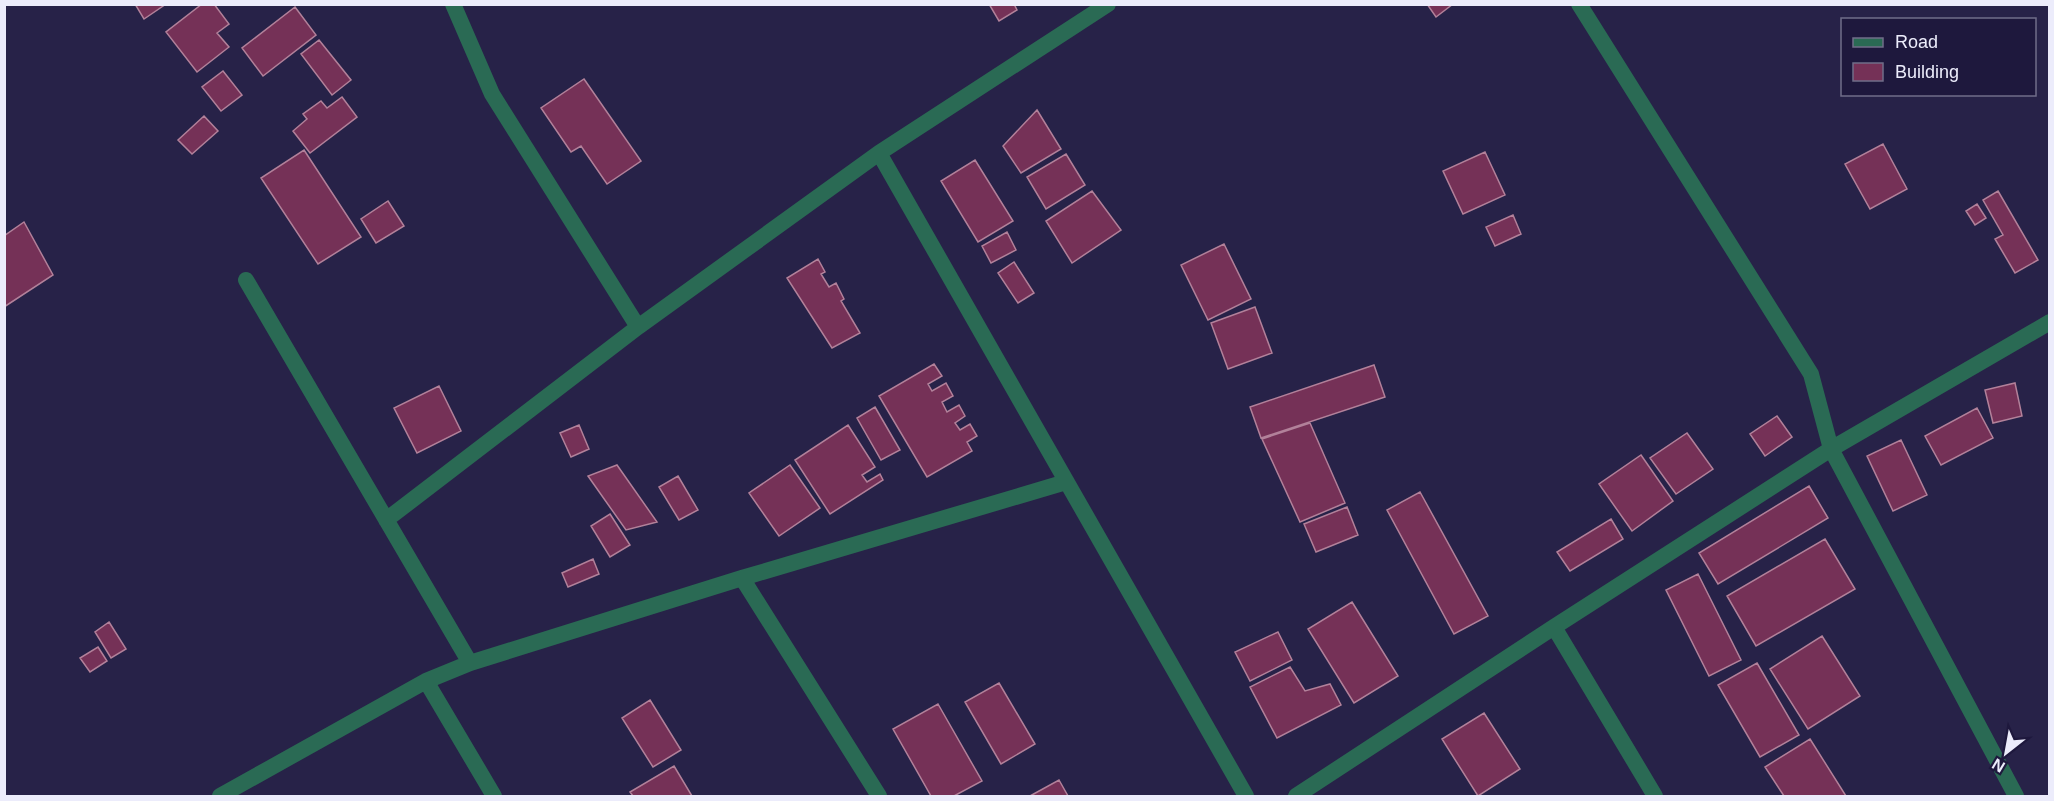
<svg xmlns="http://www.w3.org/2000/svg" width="2054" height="801" font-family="Helvetica,sans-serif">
<rect width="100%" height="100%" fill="#272248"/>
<path fill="#753157" stroke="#b2819a" stroke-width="1.5" d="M 135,4 L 166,4 L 144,19 Z
M 202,4 L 214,4 L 229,24 L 217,33 L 229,47 L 197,72 L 166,32 Z
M 989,4 L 1014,4 L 1017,10 L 999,21 Z
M 1427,4 L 1453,4 L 1436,17 Z
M 295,7 L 316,35 L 263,76 L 242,48 Z
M 319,40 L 351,80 L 332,95 L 301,54 Z
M 223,71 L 242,95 L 221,111 L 202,87 Z
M 584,79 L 641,161 L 607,184 L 581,146 L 571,152 L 541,108 Z
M 342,97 L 357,117 L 310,153 L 293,131 L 307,119 L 303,114 L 321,101 L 327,108 Z
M 1037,110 L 1061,149 L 1021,173 L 1003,146 Z
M 204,116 L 218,131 L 192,154 L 178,140 Z
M 1883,144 L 1907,189 L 1870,209 L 1845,164 Z
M 304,150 L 361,237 L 318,264 L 261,178 Z
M 1485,152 L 1505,195 L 1463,214 L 1443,171 Z
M 1066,154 L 1085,185 L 1046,209 L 1027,177 Z
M 975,160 L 1013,221 L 978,242 L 941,181 Z
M 1092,191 L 1121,230 L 1072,263 L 1046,221 Z
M 1998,191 L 2038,260 L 2015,273 L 1995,239 L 2003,235 L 1983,200 Z
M 388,201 L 404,226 L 376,243 L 361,219 Z
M 1977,204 L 1986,218 L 1975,225 L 1966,211 Z
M 1513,215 L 1521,234 L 1495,246 L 1486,227 Z
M 24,222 L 53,275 L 4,307 L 4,236 Z
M 1007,232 L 1016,250 L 991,263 L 982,246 Z
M 1224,244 L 1251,299 L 1208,320 L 1181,265 Z
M 818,259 L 825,272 L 821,274 L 829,287 L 836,283 L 844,299 L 841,301 L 860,333 L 832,348 L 787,278 Z
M 1014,262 L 1034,293 L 1018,303 L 998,273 Z
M 1255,307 L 1272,353 L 1228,369 L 1211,323 Z
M 934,364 L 942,376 L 928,384 L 932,391 L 946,383 L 953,396 L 942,402 L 947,412 L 959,405 L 965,416 L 955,423 L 960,430 L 970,424 L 977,436 L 967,442 L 972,451 L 927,477 L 879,396 Z
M 1374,365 L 1385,397 L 1261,438 L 1250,407 Z
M 2015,383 L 2022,416 L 1993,423 L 1985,390 Z
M 439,386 L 461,431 L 417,453 L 394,408 Z
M 875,407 L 900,450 L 881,460 L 857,418 Z
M 1977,408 L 1993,438 L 1941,465 L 1925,436 Z
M 1777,416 L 1792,437 L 1765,456 L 1750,434 Z
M 1310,423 L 1345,503 L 1300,522 L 1262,439 Z
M 579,425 L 589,449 L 571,457 L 560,433 Z
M 848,425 L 875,467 L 862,475 L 867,482 L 880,474 L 883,480 L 830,514 L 795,460 Z
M 1687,433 L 1713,469 L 1676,494 L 1650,458 Z
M 1901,440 L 1927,495 L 1893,511 L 1867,456 Z
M 1641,455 L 1673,501 L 1632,531 L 1599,484 Z
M 617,465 L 657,522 L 626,530 L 588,476 Z
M 790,465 L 820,508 L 779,536 L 749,493 Z
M 678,476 L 698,510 L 679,520 L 659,487 Z
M 1809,486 L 1828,518 L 1718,584 L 1699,553 Z
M 1420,492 L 1488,616 L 1454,634 L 1387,510 Z
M 1347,507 L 1358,535 L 1316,552 L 1304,524 Z
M 610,514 L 630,545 L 610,557 L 591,526 Z
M 1611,519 L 1623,539 L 1570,571 L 1557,552 Z
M 1825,539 L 1855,589 L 1756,646 L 1727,596 Z
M 593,559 L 599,574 L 568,587 L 562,573 Z
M 1698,574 L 1741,660 L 1709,676 L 1666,590 Z
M 1352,602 L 1398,676 L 1354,703 L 1308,629 Z
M 109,622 L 126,649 L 111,658 L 95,632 Z
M 1278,632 L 1292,660 L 1250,681 L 1235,652 Z
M 1822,636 L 1860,696 L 1808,729 L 1770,669 Z
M 98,647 L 107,661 L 90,672 L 80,658 Z
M 1757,663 L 1799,735 L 1760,757 L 1718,685 Z
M 1290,667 L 1305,691 L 1330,684 L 1341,705 L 1277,738 L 1250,687 Z
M 999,683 L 1035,744 L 1001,764 L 965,702 Z
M 650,700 L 681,750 L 653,767 L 622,718 Z
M 938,704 L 982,781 L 954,796 L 931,796 L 893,729 Z
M 1484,713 L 1520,769 L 1478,796 L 1442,739 Z
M 1810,739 L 1846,796 L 1784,796 L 1765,767 Z
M 674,766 L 692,796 L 633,796 L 630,792 Z
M 1059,780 L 1068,796 L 1030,796 Z"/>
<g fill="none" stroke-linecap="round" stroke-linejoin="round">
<path stroke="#2a6a54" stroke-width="16" d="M 453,4 L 492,94 L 638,327
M 1579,4 L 1811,374 L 1831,449 L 2016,796
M 879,153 L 1246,796
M 246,280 L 470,663
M 386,520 L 638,327 L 879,153 L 1108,4
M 742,578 L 879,796
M 1554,627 L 1655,796
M 426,681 L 494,796
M 220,796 L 426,681 L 470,663 L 742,578 L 1066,482
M 1296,796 L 1554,627 L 1831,449 L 2050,322"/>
</g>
<rect width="2054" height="801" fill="none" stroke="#ececfb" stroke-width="12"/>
<rect x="1841" y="18" width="195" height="78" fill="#1e183d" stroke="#706d89" stroke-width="1.5"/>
<rect x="1853" y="38" width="30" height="9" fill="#2a6a54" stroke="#706d89" stroke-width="1.5"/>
<text x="1895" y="48" font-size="18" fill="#ececfb">Road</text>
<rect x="1853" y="63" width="30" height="18" fill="#753157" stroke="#706d89" stroke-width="1.5"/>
<text x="1895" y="78" font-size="18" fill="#ececfb">Building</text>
<g transform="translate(2006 753) rotate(211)" stroke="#1e183d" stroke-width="4.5" paint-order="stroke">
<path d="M0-4.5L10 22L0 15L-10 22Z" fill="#ececfb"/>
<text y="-9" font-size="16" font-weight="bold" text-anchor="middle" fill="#ececfb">N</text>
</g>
</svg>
